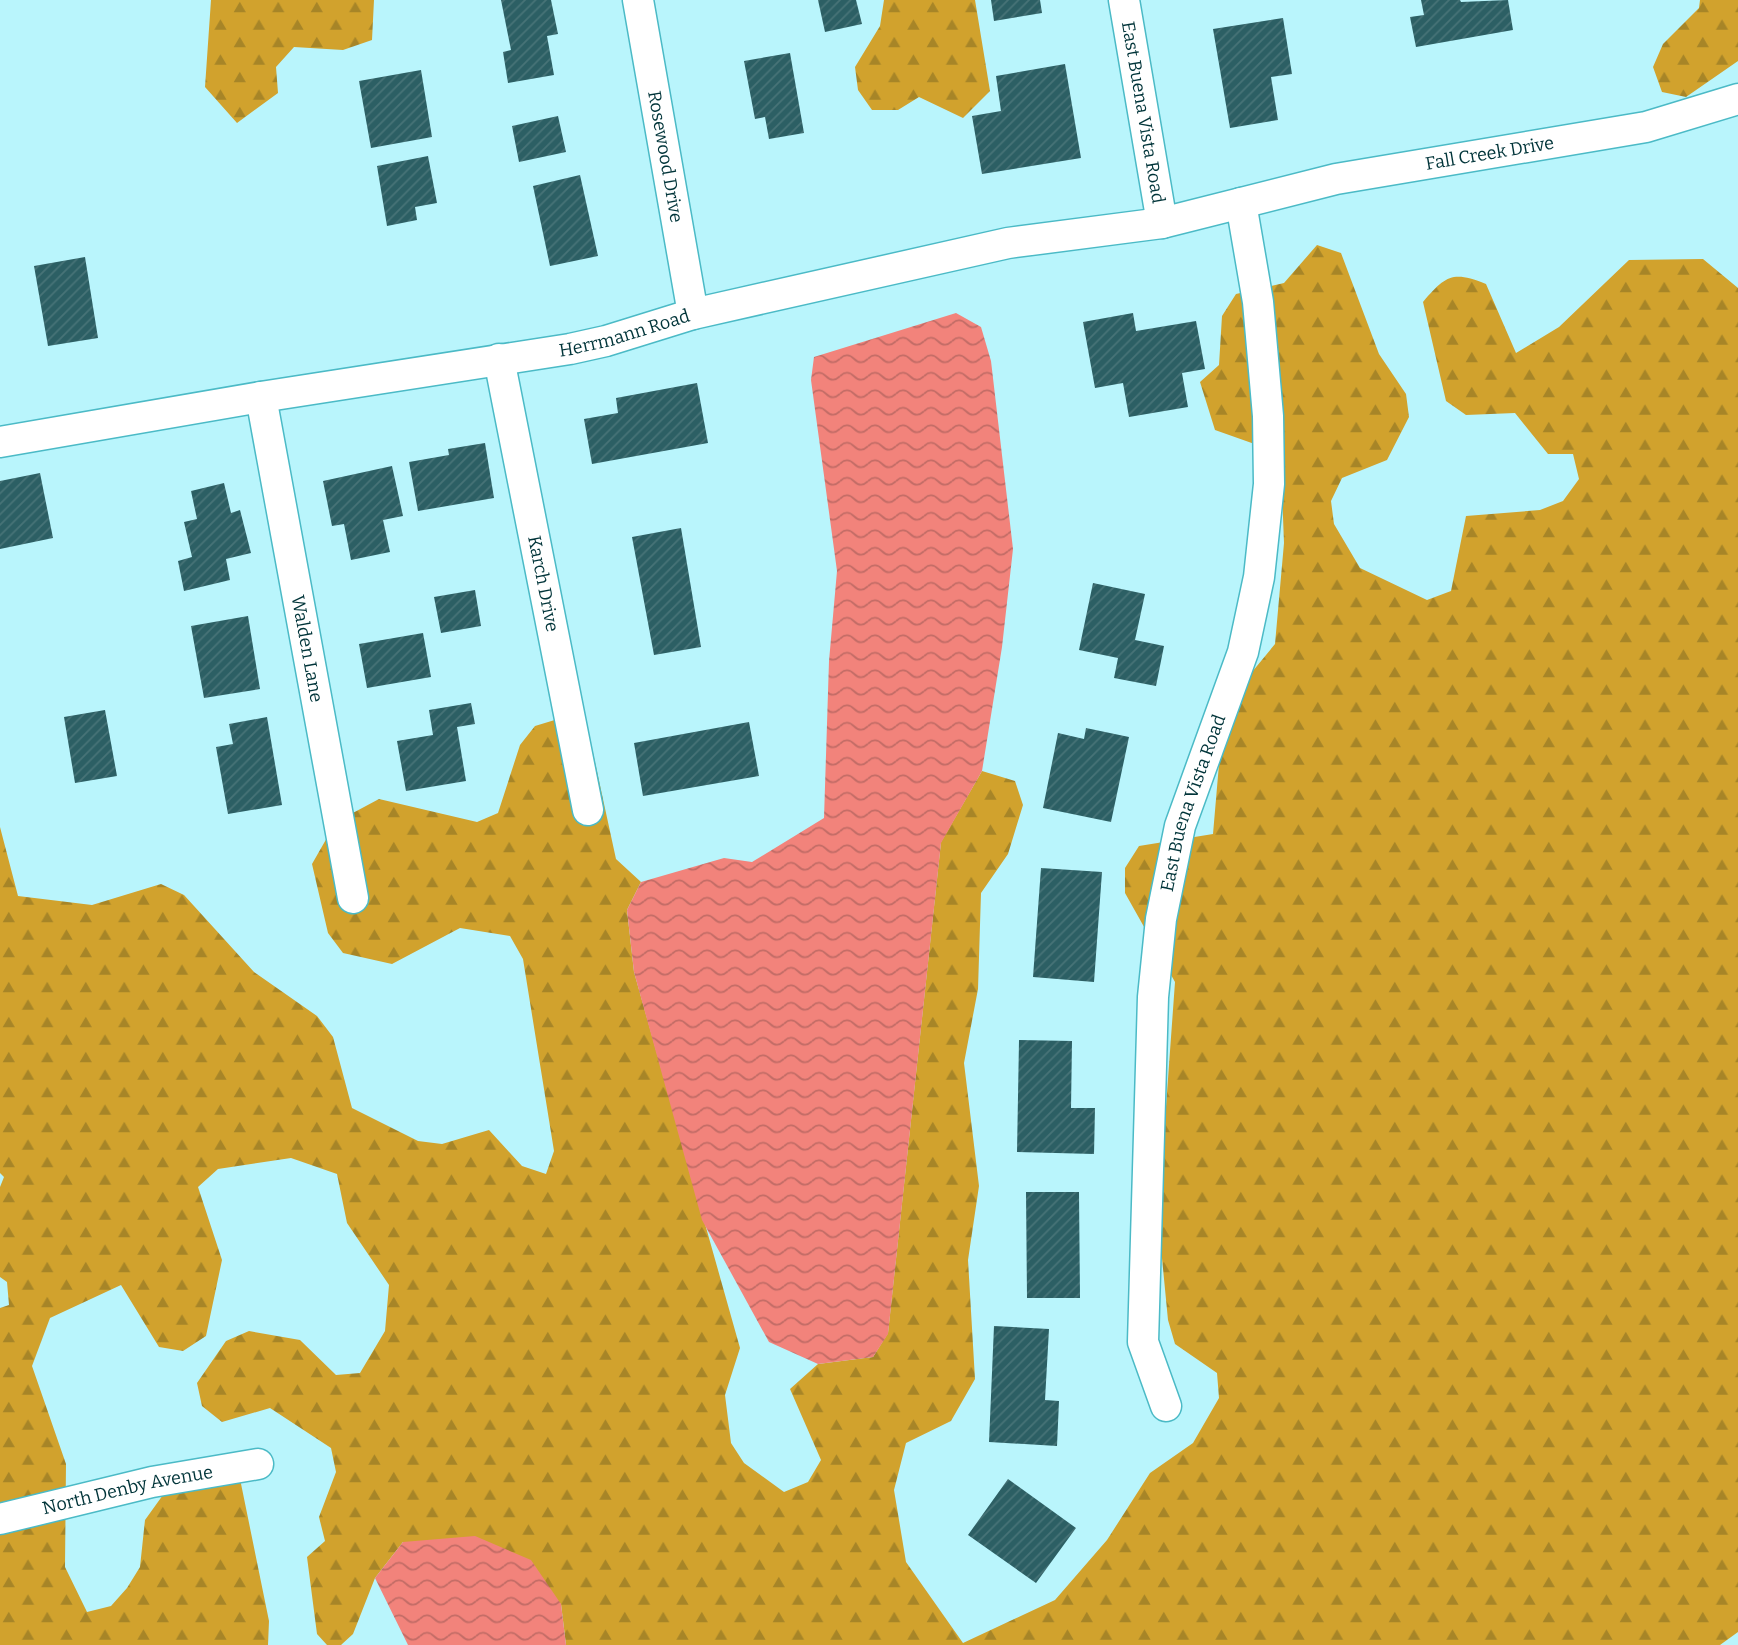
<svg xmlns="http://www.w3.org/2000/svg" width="1738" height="1645" font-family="Bitter,serif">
<defs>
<pattern id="forest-firs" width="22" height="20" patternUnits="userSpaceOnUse" patternTransform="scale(1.75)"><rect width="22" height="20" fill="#d1a22d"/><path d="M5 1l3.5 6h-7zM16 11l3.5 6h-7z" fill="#a78527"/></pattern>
<pattern id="water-waves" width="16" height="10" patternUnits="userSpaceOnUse" patternTransform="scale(1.75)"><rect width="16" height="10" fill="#f2837b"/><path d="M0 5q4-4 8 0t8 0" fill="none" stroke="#c26c66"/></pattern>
<pattern id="building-hatch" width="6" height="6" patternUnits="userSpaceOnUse" patternTransform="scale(1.75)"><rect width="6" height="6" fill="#2c5f64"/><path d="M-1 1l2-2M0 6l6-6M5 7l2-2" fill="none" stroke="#477377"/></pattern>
</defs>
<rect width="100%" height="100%" fill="#b9f5fc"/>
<path fill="url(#forest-firs)" d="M 211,0 L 374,0 L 372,40 L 343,50 L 294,47 L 276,67 L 278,93 L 237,123 L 205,87 Z
M 884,0 L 975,0 L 990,91 L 963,118 L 919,97 L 898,110 L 872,110 L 858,90 L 855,67 L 880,26 Z
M 1700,0 L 1738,0 L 1738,61 L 1686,97 L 1662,92 L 1653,67 L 1663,44 L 1699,8 Z
M 1317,245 L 1341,253 L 1379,354 L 1406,394 L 1409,417 L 1387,460 L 1342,478 L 1331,501 L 1334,524 L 1360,568 L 1427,600 L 1451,591 L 1466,516 L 1540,510 L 1563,501 L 1579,479 L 1573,454 L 1548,454 L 1515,413 L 1466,415 L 1446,401 L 1423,302 C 1446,275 1453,271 1486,284 L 1516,353 L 1559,327 L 1629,260 L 1703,259 L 1738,288 L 1738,1632 L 1720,1645 L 566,1645 L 561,1604 L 403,1542 L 375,1578 L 353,1634 L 341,1645 L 327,1645 L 317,1634 L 307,1557 L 325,1541 L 319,1517 L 336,1472 L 331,1448 L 270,1408 L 222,1422 L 202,1406 L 197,1383 L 226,1341 L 249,1331 L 300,1340 L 336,1375 L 360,1373 L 385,1331 L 389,1285 L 347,1223 L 337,1174 L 291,1158 L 218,1169 L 198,1187 L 222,1260 L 206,1336 L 183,1351 L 159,1347 L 121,1285 L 50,1318 L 32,1366 L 66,1464 L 65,1567 L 87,1612 L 111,1606 L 127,1588 L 140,1567 L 145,1520 L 173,1481 L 215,1456 L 238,1469 L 269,1621 L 268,1645 L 0,1645 L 0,1308 L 9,1305 L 7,1282 L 0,1277 L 0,1187 L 4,1177 L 0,1173 L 0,827 L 18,896 L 92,905 L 161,884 L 184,895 L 254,972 L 317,1016 L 333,1037 L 352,1108 L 418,1141 L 442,1144 L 489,1130 L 522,1166 L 546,1174 L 554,1151 L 523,959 L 510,936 L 460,928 L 392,964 L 343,953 L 328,933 L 312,864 L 336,822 L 379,799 L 477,822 L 498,813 L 520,745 L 535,726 L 558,719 L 581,731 L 593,753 L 616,859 L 641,882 L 627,910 L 634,972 L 740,1348 L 725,1395 L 731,1443 L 744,1463 L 784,1492 L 808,1482 L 821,1460 L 790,1389 L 818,1364 L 873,1357 L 888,1333 L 941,842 L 982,771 L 1015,781 L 1023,805 L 1008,854 L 981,893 L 978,989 L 964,1063 L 979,1186 L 968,1260 L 975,1379 L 951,1421 L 906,1443 L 894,1490 L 906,1562 L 963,1643 L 1055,1600 L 1107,1540 L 1150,1473 L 1193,1443 L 1219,1398 L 1217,1373 L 1175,1344 L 1168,1320 L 1158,1217 L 1175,982 L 1125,893 L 1125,868 L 1139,846 L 1213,834 L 1224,706 L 1275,644 L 1284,543 L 1281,465 L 1263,447 L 1215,430 L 1200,382 L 1219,365 L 1222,316 L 1236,294 L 1284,283 Z"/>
<path fill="url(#water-waves)" d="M 956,313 L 981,327 L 991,361 L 1013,549 L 1002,647 L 982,771 L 941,843 L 888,1334 L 873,1357 L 818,1364 L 769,1342 L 702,1220 L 634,972 L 627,910 L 641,882 L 724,858 L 752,862 L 824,818 L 829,661 L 837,571 L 811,380 L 814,357 Z
M 475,1536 L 531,1560 L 561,1604 L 566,1645 L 408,1645 L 375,1578 L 403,1542 Z"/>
<path fill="url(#building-hatch)" d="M 501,0 L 551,0 L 558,34 L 547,36 L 554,75 L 508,83 L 503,52 L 511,50 Z
M 818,0 L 856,0 L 862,24 L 825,32 Z
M 991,0 L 1040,0 L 1042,13 L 994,21 Z
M 1421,0 L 1460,0 L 1461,2 L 1508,0 L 1513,30 L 1416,47 L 1410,17 L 1424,15 Z
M 1283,18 L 1292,74 L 1271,77 L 1278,120 L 1230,128 L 1213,29 Z
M 790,53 L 804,133 L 769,139 L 765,117 L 755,119 L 744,61 Z
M 1065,64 L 1081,158 L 982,174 L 972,116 L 1001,111 L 996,76 Z
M 421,70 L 432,137 L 371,148 L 359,81 Z
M 558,116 L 566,152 L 519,162 L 512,126 Z
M 428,156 L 437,203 L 415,207 L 417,220 L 387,226 L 377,166 Z
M 580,175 L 598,256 L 550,266 L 533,186 Z
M 85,257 L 98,338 L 48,346 L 34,266 Z
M 1133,313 L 1136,331 L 1196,321 L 1205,369 L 1182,373 L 1188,407 L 1129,417 L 1123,383 L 1095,388 L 1083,322 Z
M 697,383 L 708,443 L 592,464 L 584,419 L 618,413 L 616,398 Z
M 485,443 L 494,498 L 418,511 L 409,462 L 449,455 L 448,449 Z
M 392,466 L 403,516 L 383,520 L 390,552 L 351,560 L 344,524 L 332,526 L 323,481 Z
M 40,473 L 53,538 L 0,549 L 0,481 Z
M 224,483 L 231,513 L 240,510 L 251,553 L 226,559 L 230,580 L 184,591 L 178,561 L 192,557 L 184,522 L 197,519 L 191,491 Z
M 681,528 L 701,647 L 654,655 L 632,537 Z
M 1093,583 L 1145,594 L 1135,640 L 1164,646 L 1156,686 L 1114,678 L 1118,658 L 1079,650 Z
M 475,590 L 481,626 L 441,633 L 434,597 Z
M 248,616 L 260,689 L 204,698 L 191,626 Z
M 423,633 L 431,677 L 367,688 L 359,644 Z
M 471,703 L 475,724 L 457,727 L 466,781 L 406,791 L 397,741 L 433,735 L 429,710 Z
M 105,710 L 117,776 L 75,783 L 64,717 Z
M 267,717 L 282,805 L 228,814 L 216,747 L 233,744 L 229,724 Z
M 749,722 L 759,776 L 643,796 L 634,743 Z
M 1086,728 L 1129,737 L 1111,822 L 1043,808 L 1058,733 L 1084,739 Z
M 1041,868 L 1102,872 L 1094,982 L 1033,977 Z
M 1019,1040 L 1072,1041 L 1071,1108 L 1095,1108 L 1094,1154 L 1017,1152 Z
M 1026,1192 L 1079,1192 L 1080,1298 L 1027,1298 Z
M 994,1326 L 1049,1329 L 1045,1400 L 1059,1401 L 1057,1446 L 989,1442 Z
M 1008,1479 L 1076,1528 L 1036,1583 L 968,1535 Z"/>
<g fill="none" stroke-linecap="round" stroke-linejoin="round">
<g stroke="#4bbac6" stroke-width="33">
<g id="street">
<path id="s1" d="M 638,0 L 693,314"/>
<path id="s2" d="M 1124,0 L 1162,223"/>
<path id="s3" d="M 499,359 L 588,810"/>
<path id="s4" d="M 261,397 L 353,898"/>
<path id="s5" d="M 0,442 L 261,397 L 570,349 L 606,341 L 693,314 L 1008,243 L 1162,223 L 1336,179 L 1646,127 L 1738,99"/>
<path id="s6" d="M 1166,1406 L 1143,1342 L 1153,997 L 1161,919 L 1180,826 L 1243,652 L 1259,577 L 1269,484 L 1268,416 L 1258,302 L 1241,203"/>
<path id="s7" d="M 0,1519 L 152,1482 L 258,1464"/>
</g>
</g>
<use href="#street" stroke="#fff" stroke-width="30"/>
</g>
<g text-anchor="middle" stroke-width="7" stroke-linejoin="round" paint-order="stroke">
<g font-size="18" fill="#003439" stroke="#b9f5fc">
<text dy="6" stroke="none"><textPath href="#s2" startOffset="114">East Buena Vista Road</textPath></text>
<text dy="6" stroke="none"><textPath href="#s5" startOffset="1519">Fall Creek Drive</textPath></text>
<text dy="6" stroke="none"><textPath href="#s1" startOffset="159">Rosewood Drive</textPath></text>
<text dy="6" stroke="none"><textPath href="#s5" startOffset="634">Herrmann Road</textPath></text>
<text dy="6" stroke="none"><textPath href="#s3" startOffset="229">Karch Drive</textPath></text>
<text dy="6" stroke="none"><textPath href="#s4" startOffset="256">Walden Lane</textPath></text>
<text dy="6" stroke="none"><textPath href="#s6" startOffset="612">East Buena Vista Road</textPath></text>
<text dy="6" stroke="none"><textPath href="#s7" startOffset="131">North Denby Avenue</textPath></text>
</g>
</g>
</svg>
